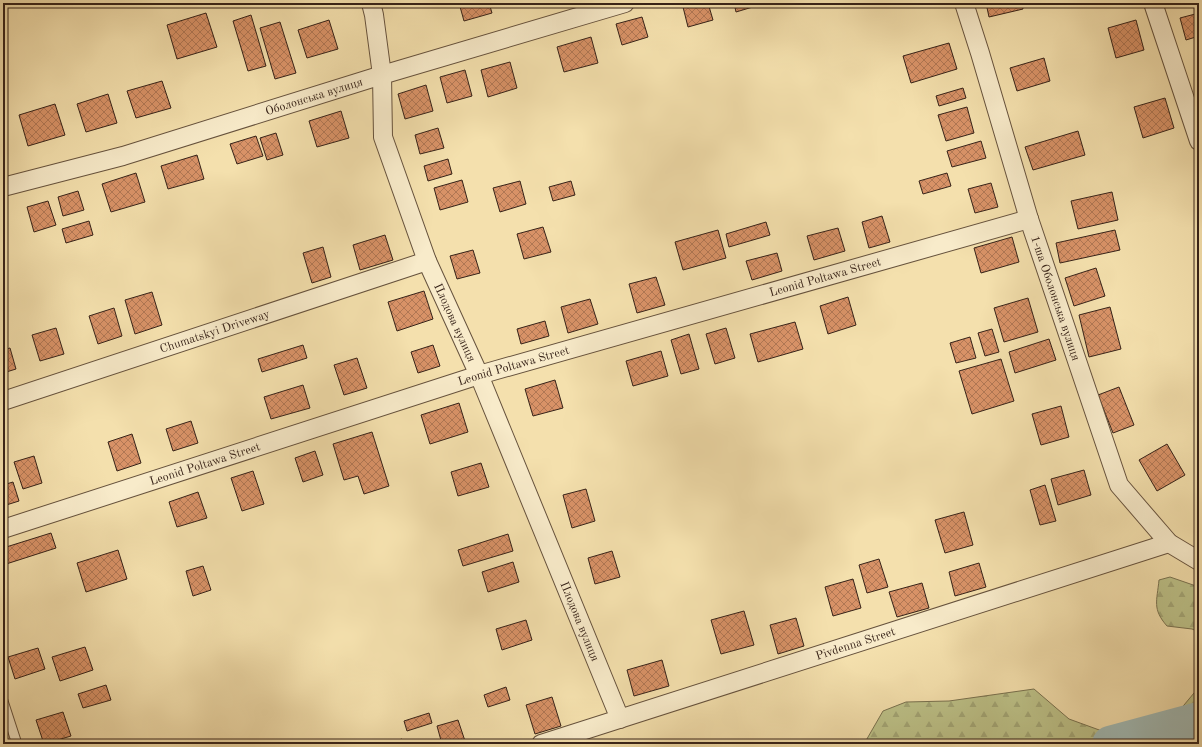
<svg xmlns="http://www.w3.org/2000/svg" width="1202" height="747" font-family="'Old Standard TT',serif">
<defs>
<pattern id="forest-firs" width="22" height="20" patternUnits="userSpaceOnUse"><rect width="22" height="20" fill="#bdc289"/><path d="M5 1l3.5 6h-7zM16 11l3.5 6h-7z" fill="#a3a676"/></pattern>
<pattern id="building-cross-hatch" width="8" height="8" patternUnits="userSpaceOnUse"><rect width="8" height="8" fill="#d89267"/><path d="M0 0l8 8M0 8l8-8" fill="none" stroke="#b07754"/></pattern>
</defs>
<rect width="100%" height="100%" fill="#f4e0ad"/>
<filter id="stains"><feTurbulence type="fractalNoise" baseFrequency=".005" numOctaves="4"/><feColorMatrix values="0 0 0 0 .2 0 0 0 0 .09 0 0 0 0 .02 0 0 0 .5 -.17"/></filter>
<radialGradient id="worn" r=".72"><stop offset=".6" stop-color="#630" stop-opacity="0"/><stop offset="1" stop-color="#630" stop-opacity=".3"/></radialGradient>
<path fill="url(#forest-firs)" stroke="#7a7250" d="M 1170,577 L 1199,587 L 1199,632 L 1192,629 L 1167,626 C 1152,609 1157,601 1159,580 Z
M 1199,687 L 1199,742 L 1191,744 L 864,744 L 883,711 L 906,702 L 949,701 L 1034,689 L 1069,719 L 1102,731 L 1133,727 L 1167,717 L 1179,711 Z"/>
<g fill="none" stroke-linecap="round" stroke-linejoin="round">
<path stroke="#a1bab5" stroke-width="36" d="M 1110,744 L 1199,720"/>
</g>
<path fill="url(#building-cross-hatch)" stroke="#362218" d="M 459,3 L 489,3 L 492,13 L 464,21 Z
M 682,3 L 708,3 L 713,20 L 688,27 Z
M 734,3 L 766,3 L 736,12 Z
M 986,3 L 1022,3 L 1023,9 L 989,17 Z
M 206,13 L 217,47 L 177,59 L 167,25 Z
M 1199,13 L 1199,36 L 1186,40 L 1180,18 Z
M 251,15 L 266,66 L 248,71 L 233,21 Z
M 642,17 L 648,37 L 622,45 L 616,24 Z
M 329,20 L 338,49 L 307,58 L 298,30 Z
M 1136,20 L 1144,50 L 1116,58 L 1108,28 Z
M 280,22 L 296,73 L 275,79 L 260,28 Z
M 591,37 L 598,63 L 564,72 L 557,47 Z
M 949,43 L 957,69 L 911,83 L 903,56 Z
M 1044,58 L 1050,81 L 1017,91 L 1010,68 Z
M 510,62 L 517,88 L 488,97 L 481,70 Z
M 465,70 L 472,96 L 447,103 L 440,77 Z
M 162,81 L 171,108 L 136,118 L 127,91 Z
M 426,85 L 433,111 L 405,119 L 398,94 Z
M 963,88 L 966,98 L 939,106 L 936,96 Z
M 108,94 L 117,123 L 86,132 L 77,104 Z
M 1165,98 L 1174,128 L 1143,138 L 1134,107 Z
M 55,104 L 65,135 L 28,146 L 19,115 Z
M 967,107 L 974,133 L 946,141 L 938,115 Z
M 341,111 L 349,138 L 317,147 L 309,121 Z
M 438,128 L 444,148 L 420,154 L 415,135 Z
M 1078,131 L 1085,155 L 1033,170 L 1025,147 Z
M 276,133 L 283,155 L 267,160 L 260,138 Z
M 256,136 L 263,156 L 237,164 L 230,144 Z
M 981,141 L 986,158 L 952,167 L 947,151 Z
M 197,155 L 204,179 L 168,189 L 161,166 Z
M 448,159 L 452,174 L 428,181 L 424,166 Z
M 136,173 L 145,202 L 111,212 L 102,184 Z
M 947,173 L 951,186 L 923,194 L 919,181 Z
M 462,180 L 468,202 L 440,210 L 434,188 Z
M 520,181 L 526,204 L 500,212 L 493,188 Z
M 571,181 L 575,195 L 553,201 L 549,187 Z
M 991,183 L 998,207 L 975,213 L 968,189 Z
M 78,191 L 84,210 L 63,216 L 58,197 Z
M 1112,192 L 1118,220 L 1078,229 L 1071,201 Z
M 48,201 L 56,225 L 34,232 L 27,207 Z
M 882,216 L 890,242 L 869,248 L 862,222 Z
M 89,221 L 93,235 L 66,243 L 62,229 Z
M 766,222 L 770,235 L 729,247 L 726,234 Z
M 543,227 L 551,252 L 524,259 L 517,234 Z
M 838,228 L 845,251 L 814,260 L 807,236 Z
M 718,230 L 726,258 L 683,270 L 675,242 Z
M 1115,230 L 1120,250 L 1060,263 L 1056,243 Z
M 385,235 L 393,260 L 360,270 L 353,245 Z
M 1012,237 L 1019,262 L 981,273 L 974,248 Z
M 323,247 L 331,277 L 312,283 L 303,253 Z
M 473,250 L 480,273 L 457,279 L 450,256 Z
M 777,253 L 782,271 L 752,280 L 746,261 Z
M 1096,268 L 1105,296 L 1074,306 L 1065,278 Z
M 656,277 L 665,305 L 637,313 L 629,284 Z
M 424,291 L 433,319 L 397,331 L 388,302 Z
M 152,292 L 162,325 L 135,334 L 125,300 Z
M 848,297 L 856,325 L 828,334 L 820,306 Z
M 1028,298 L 1038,332 L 1004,342 L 994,308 Z
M 590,299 L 598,324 L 568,333 L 561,307 Z
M 1110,307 L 1121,349 L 1089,357 L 1079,315 Z
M 114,308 L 122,336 L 98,344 L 89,316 Z
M 545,321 L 549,336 L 521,344 L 517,329 Z
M 795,322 L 803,349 L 758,362 L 750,334 Z
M 56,328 L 64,354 L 40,361 L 32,335 Z
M 726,328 L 735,358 L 715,364 L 706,334 Z
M 992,329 L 999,352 L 985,356 L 978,333 Z
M 689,334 L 699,369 L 681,374 L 671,340 Z
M 970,337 L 976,358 L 956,363 L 950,343 Z
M 1049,339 L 1056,360 L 1015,373 L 1009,352 Z
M 303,345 L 307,358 L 262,372 L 258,359 Z
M 433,345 L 440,366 L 418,373 L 411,352 Z
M 10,348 L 16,369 L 3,373 L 3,350 Z
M 661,351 L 668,376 L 633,386 L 626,361 Z
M 357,358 L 367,388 L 344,395 L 334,365 Z
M 1001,359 L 1014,401 L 972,414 L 959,371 Z
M 555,380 L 563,408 L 533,416 L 525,389 Z
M 303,385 L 310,408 L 271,419 L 264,397 Z
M 1119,387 L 1134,425 L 1113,433 L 1098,395 Z
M 459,403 L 468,432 L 430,444 L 421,415 Z
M 1061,406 L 1069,437 L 1041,445 L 1032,414 Z
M 191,421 L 198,443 L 173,451 L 166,429 Z
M 372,432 L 389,486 L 364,494 L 358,476 L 344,480 L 333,444 Z
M 132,434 L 141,463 L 117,471 L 108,442 Z
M 1167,444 L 1185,475 L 1157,491 L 1139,460 Z
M 315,451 L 323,475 L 303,482 L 295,458 Z
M 34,456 L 42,483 L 23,489 L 14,462 Z
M 481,463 L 489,487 L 458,496 L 451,472 Z
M 1084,470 L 1091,495 L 1058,505 L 1051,479 Z
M 253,471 L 264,504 L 242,511 L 231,478 Z
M 13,482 L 19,501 L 3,506 L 3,485 Z
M 1045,485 L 1056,521 L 1040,525 L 1030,490 Z
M 586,489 L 595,521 L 572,528 L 563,495 Z
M 198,492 L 207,518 L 177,527 L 169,502 Z
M 964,512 L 973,545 L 945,553 L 935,520 Z
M 51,533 L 56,548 L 3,565 L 3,548 Z
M 508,534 L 513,551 L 463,566 L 458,550 Z
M 118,550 L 127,579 L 86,592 L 77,563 Z
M 612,551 L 620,577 L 595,584 L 588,558 Z
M 879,559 L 888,587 L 867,593 L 859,565 Z
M 513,562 L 519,582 L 488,592 L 482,572 Z
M 979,563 L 986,587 L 955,596 L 949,572 Z
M 203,566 L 211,590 L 193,596 L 186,571 Z
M 853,579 L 861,608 L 833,616 L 825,587 Z
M 922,583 L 929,608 L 897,617 L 889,592 Z
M 744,611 L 754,645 L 721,654 L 711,620 Z
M 796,618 L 804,646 L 778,654 L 770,625 Z
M 526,620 L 532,640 L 502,650 L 496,629 Z
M 85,647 L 93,670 L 60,681 L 52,657 Z
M 38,648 L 45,669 L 15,679 L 8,657 Z
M 662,660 L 669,686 L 634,696 L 627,670 Z
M 106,685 L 111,700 L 83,708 L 78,694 Z
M 506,687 L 510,700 L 488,707 L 484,695 Z
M 552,697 L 561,726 L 535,734 L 526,705 Z
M 63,712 L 71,736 L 44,744 L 36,720 Z
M 429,713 L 432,723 L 407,731 L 404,721 Z
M 458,720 L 466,744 L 442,744 L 437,726 Z
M 402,739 L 404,744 L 385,744 Z"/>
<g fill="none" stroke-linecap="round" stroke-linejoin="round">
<g stroke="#66523d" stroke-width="11">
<path id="lane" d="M 3,701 L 17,744"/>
</g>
<g stroke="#66523d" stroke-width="20">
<g id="street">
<path id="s1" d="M 371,3 L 374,15 L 382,75 L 383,137 L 427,261 L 479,375 L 620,719"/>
<path id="s2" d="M 964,3 L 980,53 L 1029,219 L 1119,485 L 1169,543 L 1199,561"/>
<path d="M 1153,3 L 1199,141"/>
<path id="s3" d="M 3,187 L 123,156 L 382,75 L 625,3"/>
<path id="s4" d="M 3,401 L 427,261"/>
<path id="s5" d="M 3,529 L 479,375 L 1029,219"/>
<path id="s6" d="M 541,744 L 1169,543"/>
</g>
</g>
<use href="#lane" stroke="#f8ebca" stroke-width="9"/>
<use href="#street" stroke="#f8ebca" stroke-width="18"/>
</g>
<g text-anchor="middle" stroke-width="3" stroke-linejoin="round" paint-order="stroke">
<g font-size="12" fill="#362218" stroke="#f8ebca">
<text dy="4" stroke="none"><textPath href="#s3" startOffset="324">Оболонська вулиця</textPath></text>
<text dy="4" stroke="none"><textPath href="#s5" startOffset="860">Leonid Poltawa Street</textPath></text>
<text dy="4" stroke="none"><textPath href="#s2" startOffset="309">1-ша Оболонська вулиця</textPath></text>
<text dy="4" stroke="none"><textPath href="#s1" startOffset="334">Плодова вулиця</textPath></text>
<text dy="4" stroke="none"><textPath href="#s4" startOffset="223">Chumatskyi Driveway</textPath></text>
<text dy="4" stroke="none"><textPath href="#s5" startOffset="536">Leonid Poltawa Street</textPath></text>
<text dy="4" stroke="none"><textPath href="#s5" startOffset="212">Leonid Poltawa Street</textPath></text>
<text dy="4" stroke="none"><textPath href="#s1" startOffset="658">Плодова вулиця</textPath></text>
<text dy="4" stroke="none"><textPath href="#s6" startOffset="330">Pivdenna Street</textPath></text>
</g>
</g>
<rect width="1202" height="747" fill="none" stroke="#f4e0ad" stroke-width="16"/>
<rect x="4" y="4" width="1194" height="739" fill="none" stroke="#362218" stroke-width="2"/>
<rect x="8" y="8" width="1186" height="731" fill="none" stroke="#362218"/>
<rect width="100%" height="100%" filter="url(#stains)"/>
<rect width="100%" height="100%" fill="url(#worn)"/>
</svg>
